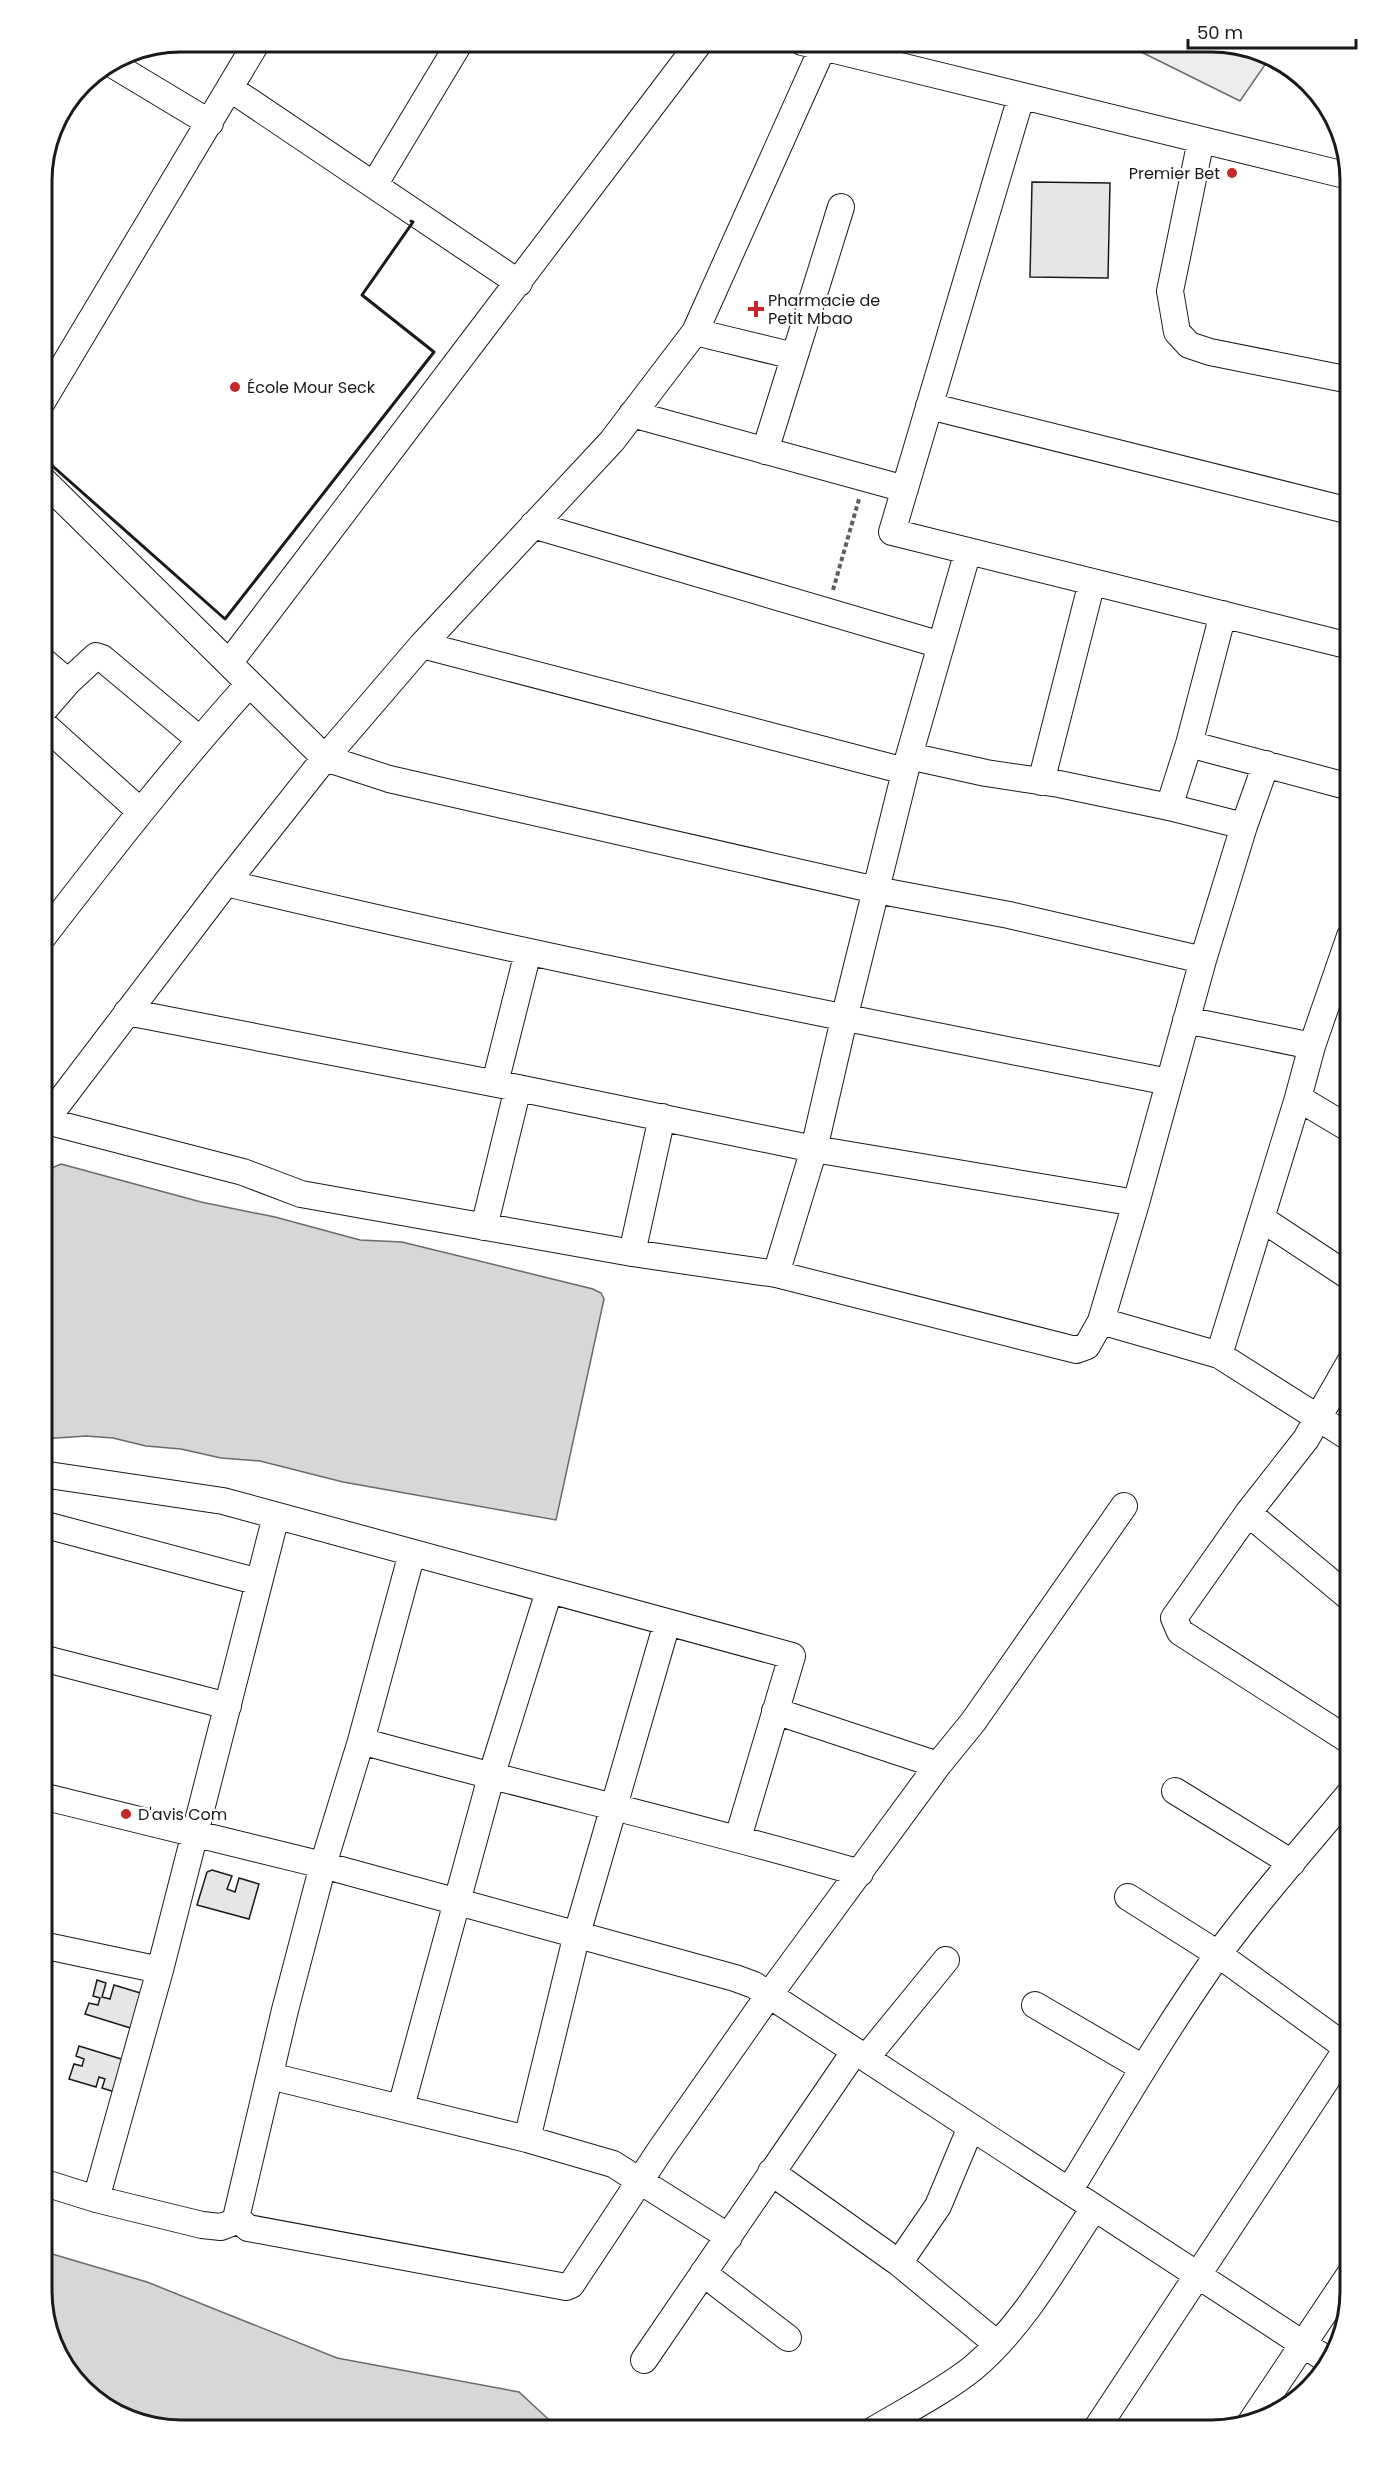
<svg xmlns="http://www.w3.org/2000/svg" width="1392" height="2473" font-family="Poppins,sans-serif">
<rect width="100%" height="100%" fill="#fff"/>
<path fill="#ededed" stroke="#6a6a6a" stroke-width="1.5" d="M 1121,42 L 1220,42 L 1269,59 L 1240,101 Z"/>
<path fill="#d7d7d7" stroke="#6a6a6a" stroke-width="1.5" d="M 61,1164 L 201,1202 L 275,1217 L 360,1240 L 402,1242 L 593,1289 L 601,1293 L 604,1299 L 556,1520 L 343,1482 L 260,1461 L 221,1458 L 181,1449 L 146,1446 L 113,1438 L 86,1436 L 42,1439 L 42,1172 Z
M 42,2251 L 147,2282 L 337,2358 L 519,2392 L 561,2431 L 172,2431 L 104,2408 L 56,2353 L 42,2292 Z"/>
<path fill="#e6e6e6" stroke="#1a1a1a" stroke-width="1.5" d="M 1032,182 L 1110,183 L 1108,278 L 1030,277 Z
M 212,1870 L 232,1876 L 227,1889 L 235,1892 L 239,1878 L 259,1884 L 249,1919 L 197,1905 L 207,1872 Z
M 97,1980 L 106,1983 L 102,1997 L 110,1999 L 114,1985 L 147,1995 L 137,2030 L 85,2014 L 89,2003 L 98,2005 L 100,1998 L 93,1996 Z
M 79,2046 L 131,2062 L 121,2094 L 102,2088 L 105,2079 L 99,2077 L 96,2087 L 69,2079 L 74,2064 L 82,2066 L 84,2059 L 76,2056 Z"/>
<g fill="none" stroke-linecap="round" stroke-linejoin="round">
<g stroke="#1a1a1a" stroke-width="28">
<path id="minor" d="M 802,42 L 1349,176
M 112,64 L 210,123
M 231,89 L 519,283
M 1021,97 L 892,532 L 1350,646
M 1201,140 L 1170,291 L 1177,332 L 1189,345 L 1210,352 L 1350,380
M 374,185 L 460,42
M 695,332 L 794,356
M 42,402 L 257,42
M 929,406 L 1350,511
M 632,414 L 905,489
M 765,451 L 841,207
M 42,479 L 325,758 L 389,779 L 876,890 L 1009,915 L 1203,960
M 533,525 L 941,645
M 422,645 L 905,771
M 42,660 L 68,682
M 229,663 L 700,42
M 42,712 L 68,682 L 96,656 L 102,658 L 199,739
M 42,723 L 140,811
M 1189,744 L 1350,787
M 909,756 L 986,773 L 1059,784 L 1169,807 L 1244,826
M 1041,782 L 1092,582
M 1169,807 L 1189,744 L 1223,614
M 226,883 C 539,958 854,1020 1169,1082
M 42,938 C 109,851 176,765 249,684
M 127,1012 L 518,1088 L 814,1149 L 1136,1203
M 1186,1020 L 1312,1046
M 495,1083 L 528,952
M 1298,1098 L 1350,1129
M 46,1121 L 243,1172 L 301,1194 L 632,1253 L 776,1274 L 1076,1350 L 1087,1346 L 1101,1321 L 1136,1203 L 1203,960 L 1244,826 L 1266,764
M 42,1125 L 226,883 L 325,758 L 422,645 L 612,441 L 695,332 L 823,47
M 1262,1219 L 1350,1277
M 484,1227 L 518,1088
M 632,1253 L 662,1117
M 776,1274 L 814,1149 L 844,1019 L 909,756 L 968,551
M 1101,1321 L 1219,1355 L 1350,1438
M 1219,1355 L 1298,1098 L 1312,1046 L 1350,936
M 42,1474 L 223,1501 L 792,1656 L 738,1838
M 1248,1513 L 1350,1598
M 42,1524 L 259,1582
M 412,1553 L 361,1741 L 323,1865 L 285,2010 L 237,2214 L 239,2220 L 248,2228 L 566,2287 L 571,2285 L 661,2149 L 769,1995 L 938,1765 L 973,1722 L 1124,1506
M 42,1658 L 228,1706
M 775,1711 L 938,1765
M 361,1741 C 527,1787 695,1825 860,1873
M 1350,1741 L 1180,1632 L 1174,1618 L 1248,1513 L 1306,1439 L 1350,1362
M 1175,1791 L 1292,1863
M 42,1796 L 323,1865 L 735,1978 L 754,1985 L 1329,2361
M 1128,1897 L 1218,1954 L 1350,2050
M 42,1945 L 160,1970
M 1035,2005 L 1143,2068
M 866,2058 L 946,1960
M 270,2076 L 527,2139 L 613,2164 L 729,2237
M 401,2107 L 491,1777 L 549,1591
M 527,2139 L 577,1934 L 667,1623
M 771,2172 L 899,2263 L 997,2344
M 42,2182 L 96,2199 L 202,2225 L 221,2227 L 239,2220
M 1069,2191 C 1118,2111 1165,2029 1220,1952 C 1260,1897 1306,1846 1350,1793
M 96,2199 L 160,1970 L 276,1516
M 899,2263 L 938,2206 L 971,2127
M 703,2273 L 788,2338
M 644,2360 L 855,2051
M 1251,2422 L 1350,2274
M 872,2431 C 905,2411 943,2392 973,2368 C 1024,2325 1058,2262 1094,2208
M 1095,2431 L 1350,2044"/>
</g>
<path stroke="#5f5f5f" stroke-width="4" stroke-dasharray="4.5 3" stroke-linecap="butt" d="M 833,590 L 859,499"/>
<use href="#minor" stroke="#fff" stroke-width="26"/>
<path stroke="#1a1a1a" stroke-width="3" d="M 42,423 L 51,408
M 42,429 L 48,462 L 225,619 L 434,352 L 362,295 L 413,222 L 411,221"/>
</g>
<g fill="#c62828" stroke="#fff" stroke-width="2">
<circle cx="1232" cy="173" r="6"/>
<path d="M753 300h6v6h6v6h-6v6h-6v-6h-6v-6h6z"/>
<circle cx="235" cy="387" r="6"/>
<circle cx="126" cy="1814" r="6"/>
</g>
<g text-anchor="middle" stroke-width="4.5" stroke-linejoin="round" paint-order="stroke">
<g font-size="16" fill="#1a1a1a" stroke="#fff" text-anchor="start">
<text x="1220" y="179" text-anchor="end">Premier Bet</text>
<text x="768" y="306">Pharmacie de<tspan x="768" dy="18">Petit Mbao</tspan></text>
<text x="247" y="393">École Mour Seck</text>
<text x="138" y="1820">D'avis Com</text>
</g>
</g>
<path d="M0 0H1392V2473H0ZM181 52H1211A129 129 0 0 1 1340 181V2291A129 129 0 0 1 1211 2420H181A129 129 0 0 1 52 2291V181A129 129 0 0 1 181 52Z" fill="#fff" fill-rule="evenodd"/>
<path fill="none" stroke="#1a1a1a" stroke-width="3" d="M181 52H1211A129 129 0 0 1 1340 181V2291A129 129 0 0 1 1211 2420H181A129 129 0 0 1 52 2291V181A129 129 0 0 1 181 52Z"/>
<path d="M1188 39v9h168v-9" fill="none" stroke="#1a1a1a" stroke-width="3"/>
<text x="1197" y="39" font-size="18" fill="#1a1a1a" stroke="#ffffff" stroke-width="4.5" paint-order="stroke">50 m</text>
</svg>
